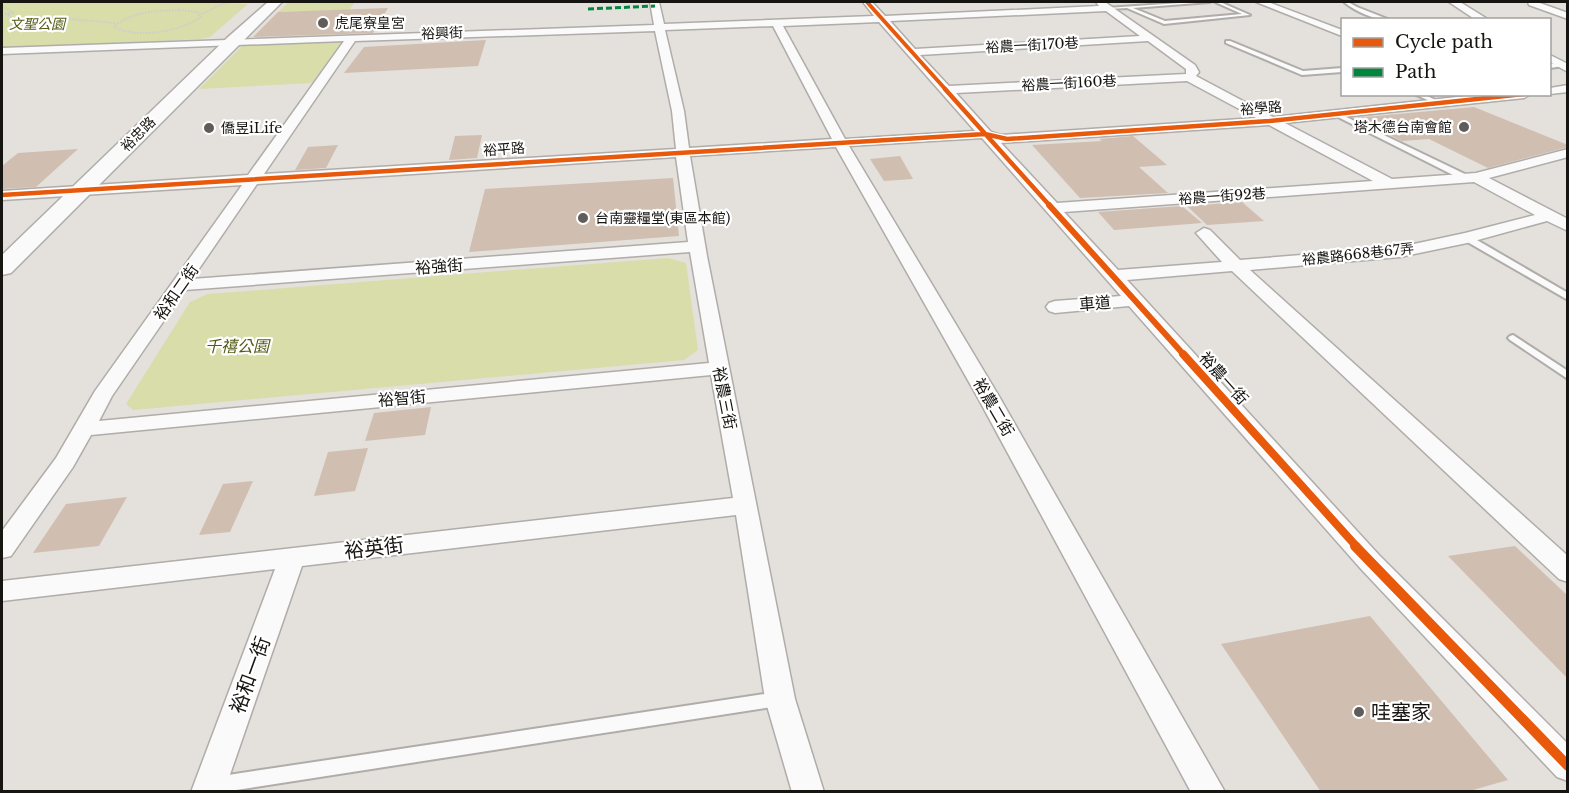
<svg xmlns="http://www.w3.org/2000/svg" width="1569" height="793" font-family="'Libre Baskerville','Noto Sans TC',serif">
<rect width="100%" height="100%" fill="#e4e0dc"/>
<path fill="#d8dda9" d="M 2,2 L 206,2 L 248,4 L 210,37 L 200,39 L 2,48 Z
M 289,2 L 355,2 L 349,10 L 278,12 Z
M 344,40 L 312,83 L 199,89 L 245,43 Z
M 668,258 L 686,263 L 698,350 L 684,360 L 133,410 L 126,404 L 190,302 L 208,294 Z"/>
<path fill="#d0beb1" d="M 388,8 L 373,33 L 253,37 L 278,12 Z
M 486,40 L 478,66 L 344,73 L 364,47 Z
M 1474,107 L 1568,145 L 1568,147 L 1488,168 L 1429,139 L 1402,141 L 1354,118 Z
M 482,135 L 477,158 L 449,160 L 455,136 Z
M 1133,136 L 1167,165 L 1139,167 L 1168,193 L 1080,198 L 1032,145 L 1102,141 L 1099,139 Z
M 338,145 L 326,168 L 295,170 L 308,147 Z
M 78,149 L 36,187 L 2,189 L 2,166 L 18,153 Z
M 900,156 L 913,179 L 884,181 L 870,159 Z
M 673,178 L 679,236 L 469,252 L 485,189 Z
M 1242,202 L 1264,221 L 1207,225 L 1187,206 Z
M 1182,206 L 1202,223 L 1114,230 L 1098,212 Z
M 431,407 L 425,435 L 365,441 L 374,413 Z
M 368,448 L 355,491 L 314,496 L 328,452 Z
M 253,481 L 230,532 L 199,535 L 223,484 Z
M 127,497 L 99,546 L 33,553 L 66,504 Z
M 1515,546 L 1568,596 L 1568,679 L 1448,556 Z
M 1370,616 L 1508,780 L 1466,792 L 1321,792 L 1221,644 Z"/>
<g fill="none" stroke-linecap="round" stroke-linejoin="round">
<g stroke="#afaca9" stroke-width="4">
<path id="lane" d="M 1193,2 L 1210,2 L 1133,8 L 1165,21 L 1242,14 L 1215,2 L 1220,2 L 1250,15 L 1164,24 L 1127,8 L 1109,9 L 1107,8 Z
M 1344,2 L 1348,2 L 1357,7 L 1390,20 C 1375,20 1356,12 1344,2 Z
M 1226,41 L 1230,41 L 1303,71 L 1342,68 L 1342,72 L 1302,75 L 1226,43 Z
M 1562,63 L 1565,65 L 1564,66 L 1550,68 L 1550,64 Z
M 1414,94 L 1423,94 L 1444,104 L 1439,105 Z
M 1338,113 L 1469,176 L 1470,178 L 1463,180 L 1336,116 L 1335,115 Z
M 1464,236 L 1470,236 L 1568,293 L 1568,300 L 1464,240 Z
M 1513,335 L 1568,371 L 1568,379 L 1510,340 L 1508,338 L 1510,336 Z
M 778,692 L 783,694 L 785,699 L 783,704 L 778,706 L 223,792 L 209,790 L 207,785 L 209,780 L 215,777 Z"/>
</g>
<g stroke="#afaca9" stroke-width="3">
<path id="street" d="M 650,2 L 659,2 L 664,24 L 874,16 L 863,2 L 872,2 L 885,16 L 1099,6 L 1096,2 L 1105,2 L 1195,65 L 1199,72 L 1196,76 L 1273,117 L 1485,94 L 1530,94 L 1524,98 L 1285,123 L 1392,179 L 1476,173 L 1568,149 L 1568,157 L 1489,178 L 1568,219 L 1568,231 L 1547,221 L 1467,243 L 1400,257 L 1250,270 L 1568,556 L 1568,582 L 1559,579 L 1232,271 L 1127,280 L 1379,555 L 1568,744 L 1568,781 L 1557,777 L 1361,569 L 1129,306 L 1055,313 L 1049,311 L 1046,307 L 1049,303 L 1055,301 L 1121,296 L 982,138 L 849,146 L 1000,398 L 1225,792 L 1191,792 L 978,398 L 836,147 L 690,156 L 707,256 L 795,699 L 824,792 L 792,792 L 765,699 L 736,515 L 302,566 L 224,792 L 191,792 L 275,569 L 2,601 L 2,581 L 733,498 L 711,375 L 91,435 L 73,467 L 11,556 L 2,558 L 2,531 L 56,458 L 95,391 L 242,185 L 2,200 L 2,191 L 248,175 L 344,41 L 2,54 L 2,48 L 654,25 ZM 1106,11 L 1140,36 L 915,49 L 890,21 ZM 879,22 L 975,131 L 845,139 L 783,26 ZM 773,26 L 832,139 L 689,148 L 684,111 L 665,30 ZM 655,31 L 672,111 L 676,149 L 264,174 L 355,41 ZM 1148,41 L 1186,69 L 1186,74 L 949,86 L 920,55 ZM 1187,81 L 1256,118 L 1001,135 L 991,132 L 956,93 ZM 1269,125 L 1373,181 L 1057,203 L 1001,143 ZM 676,157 L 688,242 L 192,279 L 257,184 ZM 1474,182 L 1535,215 L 1465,233 L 1400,247 L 1240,260 L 1210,230 L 1204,228 L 1196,233 L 1222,262 L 1118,270 L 1064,212 ZM 690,252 L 709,363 L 99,421 L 112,396 L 185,290 Z
M 1256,2 L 1268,2 L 1342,30 L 1342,36 Z
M 1449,2 L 1460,2 L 1489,20 L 1476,20 Z
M 1528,2 L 1537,2 L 1568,13 L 1568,19 L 1529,5 Z
M 1550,55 L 1568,64 L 1568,72 L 1550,62 Z
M 1568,85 L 1568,92 L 1550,94 L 1550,88 Z"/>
</g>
<g stroke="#afaca9" stroke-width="3">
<path id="secondary" d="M 268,2 L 282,2 L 11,273 L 2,275 L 2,255 L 227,38 Z"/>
</g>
<path stroke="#cfcdcc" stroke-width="2" stroke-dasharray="1.5 1.5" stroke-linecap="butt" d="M 2,6 L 14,13 L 6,14 L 20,22 L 68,19 L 116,23
M 179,10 L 197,12 L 201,17 C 178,32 139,39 114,27 C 131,11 157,11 179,10 Z
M 201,14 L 227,2"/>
<use href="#lane" fill="#fbfafa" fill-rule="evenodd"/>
<use href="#street" fill="#fbfafa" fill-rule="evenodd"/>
<use href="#secondary" fill="#fbfafa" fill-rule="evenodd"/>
<path stroke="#00873e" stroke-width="3" stroke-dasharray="6 3" stroke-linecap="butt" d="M 588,9 L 655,6"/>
<g stroke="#fff" stroke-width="6">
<path id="cycleway-far4" d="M 867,2 L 947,91"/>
</g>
<g stroke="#fff" stroke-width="7">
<path id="cycleway-far3" d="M 945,89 L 1051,207
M 2,195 L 985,134 L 1007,139 L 1269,121 L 1524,94"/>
</g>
<g stroke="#fff" stroke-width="9">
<path id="cycleway-far2" d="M 1049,205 L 1185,356"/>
</g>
<g stroke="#fff" stroke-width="12">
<path id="cycleway-far1" d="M 1183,354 L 1357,547"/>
</g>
<g stroke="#fff" stroke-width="14">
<path id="cycleway" d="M 1355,546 L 1568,766"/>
</g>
<use href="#cycleway-far4" stroke="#e8590c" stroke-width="4"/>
<use href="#cycleway-far3" stroke="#e8590c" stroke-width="4.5"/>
<use href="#cycleway-far2" stroke="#e8590c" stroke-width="6"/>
<use href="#cycleway-far1" stroke="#e8590c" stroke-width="8"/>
<use href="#cycleway" stroke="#e8590c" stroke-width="10"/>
</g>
<g fill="#5f5c59" stroke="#fff" stroke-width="2">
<circle cx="323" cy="23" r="6"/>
<circle cx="1464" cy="127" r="6"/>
<circle cx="209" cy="128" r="6"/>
<circle cx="583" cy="218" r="6"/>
<circle cx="1359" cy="712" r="6"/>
</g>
<g text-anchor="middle" stroke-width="4.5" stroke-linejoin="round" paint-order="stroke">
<g font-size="14" fill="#171512" stroke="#fff" text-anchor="start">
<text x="335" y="28">虎尾寮皇宮</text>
<text x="1452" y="132" text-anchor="end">塔木德台南會館</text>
<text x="221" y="133">僑昱iLife</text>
<text x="595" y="223">台南靈糧堂(東區本館)</text>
</g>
<g font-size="14" font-style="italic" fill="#535b14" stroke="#fff">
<text x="37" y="29">文聖公園</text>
</g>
<g font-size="14" fill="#171512" stroke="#fff">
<text transform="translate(442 33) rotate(-2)" y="5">裕興街</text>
<text transform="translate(1032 45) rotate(-3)" y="5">裕農一街170巷</text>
<text transform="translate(1069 83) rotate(-3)" y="5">裕農一街160巷</text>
<text transform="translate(1261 108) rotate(-4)" y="5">裕學路</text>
<text transform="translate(138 134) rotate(-45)" y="5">裕忠路</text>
<text transform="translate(504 149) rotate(-4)" y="5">裕平路</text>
<text transform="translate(1222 196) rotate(-4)" y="5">裕農一街92巷</text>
<text transform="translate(1358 254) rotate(-6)" y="5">裕農路668巷67弄</text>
</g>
<g font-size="16" fill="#171512" stroke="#fff">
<text transform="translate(439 266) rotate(-4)" y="6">裕強街</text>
<text transform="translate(176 292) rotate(-55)" y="6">裕和二街</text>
<text transform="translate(1095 303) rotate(-5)" y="6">車道</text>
<text transform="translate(1224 378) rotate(48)" y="6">裕農一街</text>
<text transform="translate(402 398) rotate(-5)" y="6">裕智街</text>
<text transform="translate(725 398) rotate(79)" y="6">裕農三街</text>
<text transform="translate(994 407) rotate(60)" y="6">裕農二街</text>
</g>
<g font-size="16" font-style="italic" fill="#535b14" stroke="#fff">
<text x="237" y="352">千禧公園</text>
</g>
<g font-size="20" fill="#171512" stroke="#fff">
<text transform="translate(374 548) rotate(-7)" y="7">裕英街</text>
<text transform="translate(250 675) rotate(-70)" y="7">裕和一街</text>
</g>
<g font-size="20" fill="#171512" stroke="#fff" text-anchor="start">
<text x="1371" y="719">哇塞家</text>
</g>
</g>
<rect width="1569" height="793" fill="none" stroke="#171512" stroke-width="6"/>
<rect x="1341" y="18" width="210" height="78" fill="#ffffff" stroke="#a2a1a0" stroke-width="1.5"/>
<rect x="1353" y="38" width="30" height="9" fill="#e8590c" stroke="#a2a1a0" stroke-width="1.5"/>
<text x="1395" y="48" font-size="18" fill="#171512">Cycle path</text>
<rect x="1353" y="68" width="30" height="9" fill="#00873e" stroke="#a2a1a0" stroke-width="1.5"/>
<text x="1395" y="78" font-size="18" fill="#171512">Path</text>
</svg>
